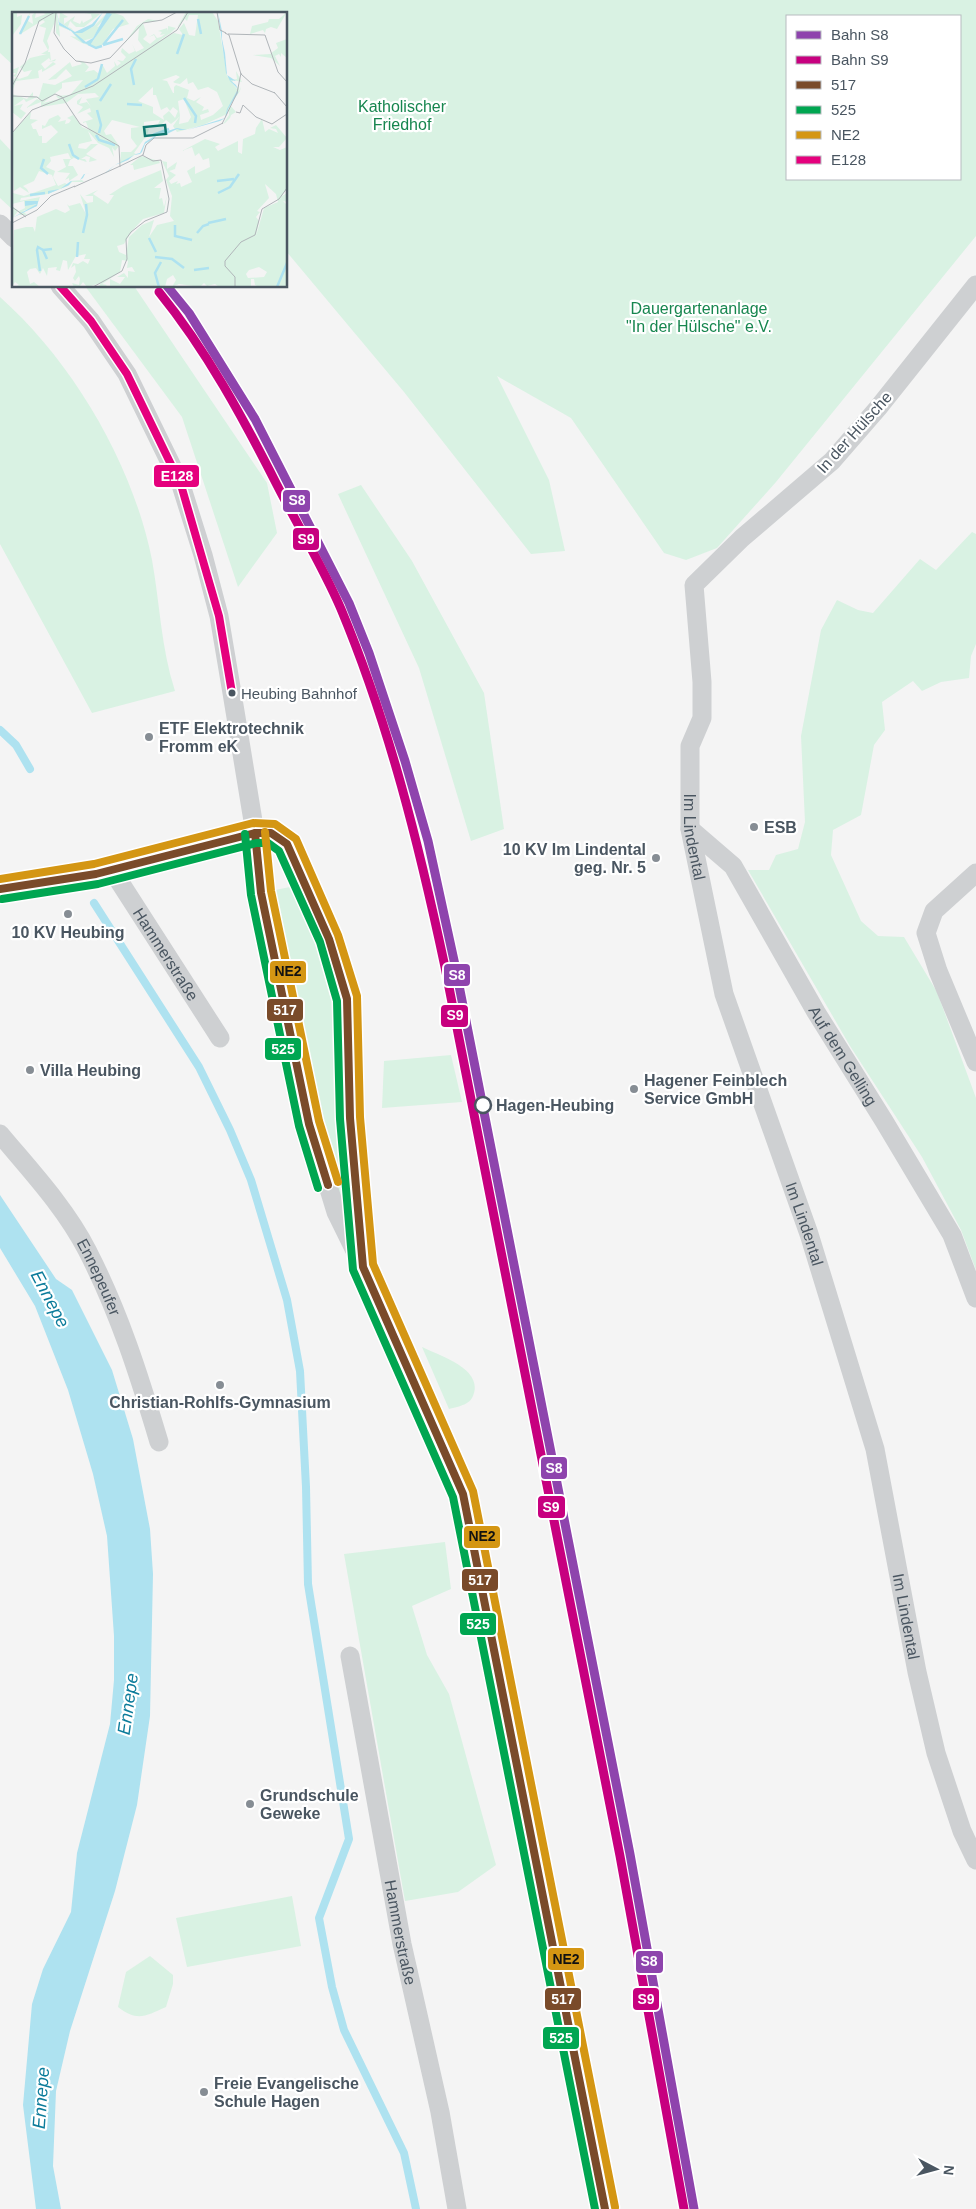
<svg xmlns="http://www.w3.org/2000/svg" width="976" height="2209" font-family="Arial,sans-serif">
<rect width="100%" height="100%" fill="#f4f4f4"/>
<path fill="#d9f2e3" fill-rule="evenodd" d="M 0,0 L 976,0 L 976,236 L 776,482 L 717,548 L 686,560 L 664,553 L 571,418 L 497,376 L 549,480 L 565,551 L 531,554 L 404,392 L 286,251 L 286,14 L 14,14 L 14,66 L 0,53 ZM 787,16 L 960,16 L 960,179 L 787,179 Z
M 0,139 L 14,154 L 14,211 L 0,198 Z
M 85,286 L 134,286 L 267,483 L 277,533 L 238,587 L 182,417 Z
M 0,297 C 73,362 133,464 152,560 C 160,604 161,648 175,691 L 92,713 L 0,544 Z
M 361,485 L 412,561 L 484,693 L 504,829 L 471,841 L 419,668 L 338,494 Z
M 972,532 L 976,534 L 976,644 L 971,656 L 969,678 L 941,682 L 922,691 L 913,681 L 882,702 L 885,730 L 874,745 L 861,815 L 833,830 L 831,855 L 861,921 L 878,936 L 904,937 L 937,992 L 976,1098 L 976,1270 L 961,1230 L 922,1157 L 850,1046 L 748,870 L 769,870 L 776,855 L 798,849 L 805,822 L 801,736 L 821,630 L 837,600 L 858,610 L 873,613 L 920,559 L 936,570 Z
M 304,884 L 347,999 L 354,1168 L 347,1212 L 323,1171 L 261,893 Z
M 451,1055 L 462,1102 L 382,1108 L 384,1061 Z
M 422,1347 C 440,1356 481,1368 474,1393 C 471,1405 460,1406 449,1409 Z
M 445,1542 L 451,1589 L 412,1606 L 427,1655 L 449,1694 L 496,1865 L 458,1892 L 405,1901 L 344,1554 Z
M 292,1896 L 301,1946 L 187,1967 L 176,1918 Z
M 150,1956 L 173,1975 L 173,1984 L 166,2007 C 146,2016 137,2022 118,2007 L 126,1972 Z"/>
<path fill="#aee2f0" d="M 0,1195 L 56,1279 L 72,1290 L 112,1370 L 133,1439 L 150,1529 L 153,1574 L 150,1716 L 137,1805 L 115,1891 L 70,2031 L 56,2091 L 53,2166 L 61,2209 L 36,2209 L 23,2105 L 32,2004 L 43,1969 L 71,1912 L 77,1853 L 110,1724 L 114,1680 L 114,1636 L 107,1536 L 93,1474 L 68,1390 L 35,1306 L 0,1248 Z"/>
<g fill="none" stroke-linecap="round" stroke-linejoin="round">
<path stroke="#aee2f0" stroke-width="8" d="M 0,730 L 16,745 L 30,769
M 94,903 L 199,1067 L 230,1130 L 251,1180 L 287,1300 L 300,1371 L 306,1487 L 308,1584 L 349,1839 L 319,1918 L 332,1987 L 344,2030 L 404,2153 L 416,2209"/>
<g stroke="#ced0d2" stroke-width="19">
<path d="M 0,224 L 14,238"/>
<path id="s1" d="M 976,285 L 878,408 L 832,461 L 742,538 L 694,585 L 702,682 L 702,718 L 690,746 L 690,829 L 724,994 L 809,1234 L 875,1449 L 917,1672 L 936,1753 L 962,1831 L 976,1860"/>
<path d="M 60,286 L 91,321 L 127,374 L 181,485 L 203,555 L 219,616 L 232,693 L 255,833 L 261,893 L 309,1124 L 336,1212 L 363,1267 L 463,1494 L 605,2209"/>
<path id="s2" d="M 690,829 L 733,866 L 816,1012 L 884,1121 L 952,1235 L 976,1298"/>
<path id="s3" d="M 112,870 L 220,1038"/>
<path d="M 976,873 L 934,911 L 926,933 L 938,971 L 976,1062"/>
<path d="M 0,889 L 96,874 L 255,833 L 271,833 L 287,844 L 329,939 L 347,999 L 350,1118 L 362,1256"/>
<path id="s4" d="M 0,1134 C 30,1170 65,1207 87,1250 C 119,1312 139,1375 159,1442"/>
<path id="s5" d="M 350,1656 L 402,1944 L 440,2112 L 457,2209"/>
</g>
<g stroke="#fff" stroke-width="11">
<path id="bus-1" d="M 255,833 L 261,893 L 309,1124 L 328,1185
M 0,889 L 96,874 L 255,833 L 271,833 L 287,844 L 329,939 L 347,999 L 350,1118 L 363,1267 L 463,1494 L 605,2209"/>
</g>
<g stroke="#fff" stroke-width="11">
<path id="bus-2" d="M 245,834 L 251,895 L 299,1126 L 318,1188
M 2,899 L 98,884 L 256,843 L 268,843 L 279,851 L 320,942 L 337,1001 L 340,1119 L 353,1270 L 453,1497 L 595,2209"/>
</g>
<g stroke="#fff" stroke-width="11">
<path id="bus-3" d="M 265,832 L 271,891 L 319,1121 L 338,1182
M 0,879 L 94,864 L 253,823 L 275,824 L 296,839 L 338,935 L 357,996 L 360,1117 L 373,1264 L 473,1491 L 615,2207"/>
</g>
<g stroke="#fff" stroke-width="11">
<path id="bus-4" d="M 60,286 L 91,321 L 127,374 L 181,485 L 219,616 L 232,693"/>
</g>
<use href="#bus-1" stroke="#7a4b2a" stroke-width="8"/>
<use href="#bus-2" stroke="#00a651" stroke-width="8"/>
<use href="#bus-3" stroke="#d49613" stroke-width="8"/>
<use href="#bus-4" stroke="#e5007d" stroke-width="8"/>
<g stroke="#fff" stroke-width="12">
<path id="rail-1" d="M 167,286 L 189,313 L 255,419 L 349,603 L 369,653 L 405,761 L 428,841 L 455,965 L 630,1854 L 694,2209"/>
</g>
<g stroke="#fff" stroke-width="12">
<path id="rail-2" d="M 159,292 C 207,351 243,418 277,485 C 298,526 323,567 341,609 C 389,724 419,845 445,967 L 620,1856 L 684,2209"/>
</g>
<use href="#rail-1" stroke="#8e44ad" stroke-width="9"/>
<use href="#rail-2" stroke="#c7007f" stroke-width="9"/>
</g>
<circle fill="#4a5661" stroke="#fff" stroke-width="2" cx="232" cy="693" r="4.5"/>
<g fill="#868d94" stroke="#fff" stroke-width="2">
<circle cx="149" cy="737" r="5"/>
<circle cx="754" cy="827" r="5"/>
<circle cx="656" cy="858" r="5"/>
<circle cx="68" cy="914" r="5"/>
<circle cx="30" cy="1070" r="5"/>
<circle cx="634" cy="1089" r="5"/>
<circle cx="220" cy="1385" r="5"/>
<circle cx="250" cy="1804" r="5"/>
<circle cx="204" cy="2092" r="5"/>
</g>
<circle fill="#fff" stroke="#4a5661" stroke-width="2.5" cx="483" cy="1105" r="8"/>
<g text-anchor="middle" stroke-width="4.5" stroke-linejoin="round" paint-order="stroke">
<g font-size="15" fill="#4a5661" stroke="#fff" text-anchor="start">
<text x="241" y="699">Heubing Bahnhof</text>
</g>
<g font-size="16" fill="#17864f" stroke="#fff">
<text x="402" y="112">Katholischer<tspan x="402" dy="18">Friedhof</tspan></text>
<text x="699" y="314">Dauergartenanlage<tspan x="699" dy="18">"In der Hülsche" e.V.</tspan></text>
</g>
<g font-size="16" fill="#4a5661" stroke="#fff">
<text transform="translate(854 432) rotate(-48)" y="6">In der Hülsche</text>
<text dy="6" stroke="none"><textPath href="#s1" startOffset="668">Im Lindental</textPath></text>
<text dy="6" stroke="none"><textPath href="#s3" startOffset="100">Hammerstraße</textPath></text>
<text dy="6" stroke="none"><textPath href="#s2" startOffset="276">Auf dem Gelling</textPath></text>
<text dy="6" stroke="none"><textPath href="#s1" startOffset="1072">Im Lindental</textPath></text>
<text dy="6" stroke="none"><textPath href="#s4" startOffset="175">Ennepeufer</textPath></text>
<text dy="6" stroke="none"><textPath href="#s1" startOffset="1478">Im Lindental</textPath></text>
<text dy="6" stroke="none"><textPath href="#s5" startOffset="281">Hammerstraße</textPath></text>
</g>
<g font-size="16" font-weight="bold" fill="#4a5661" stroke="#fff" text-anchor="start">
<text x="159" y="734">ETF Elektrotechnik<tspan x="159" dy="18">Fromm eK</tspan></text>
<text x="764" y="833">ESB</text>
<text x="646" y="855" text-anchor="end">10 KV Im Lindental<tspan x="646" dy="18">geg. Nr. 5</tspan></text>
<text x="68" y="938" text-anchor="middle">10 KV Heubing</text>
<text x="40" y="1076">Villa Heubing</text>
<text x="644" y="1086">Hagener Feinblech<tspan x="644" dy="18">Service GmbH</tspan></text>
<text x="220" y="1408" text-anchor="middle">Christian-Rohlfs-Gymnasium</text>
<text x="260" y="1801">Grundschule<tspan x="260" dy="18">Geweke</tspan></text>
<text x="214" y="2089">Freie Evangelische<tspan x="214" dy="18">Schule Hagen</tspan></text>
</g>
<g font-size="16" font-weight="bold" fill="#4a5661" stroke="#fff" text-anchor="start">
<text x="496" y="1111">Hagen-Heubing</text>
</g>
<g font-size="18" font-style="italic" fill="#0c7c9b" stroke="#fff">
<text transform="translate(50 1299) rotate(62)" y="6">Ennepe</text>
<text transform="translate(128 1704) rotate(-82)" y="6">Ennepe</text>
<text transform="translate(41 2098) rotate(-86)" y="6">Ennepe</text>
</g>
</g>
<g transform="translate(12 12)">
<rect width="275" height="275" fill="#f4f4f4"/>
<path d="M 0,0 L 5,0 L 5,5 L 10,3 L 9,12 L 0,24 ZM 18,0 L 16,9 L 21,12 L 20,3 L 24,0 L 23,6 L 34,2 L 29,0 L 45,0 L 46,12 L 59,19 L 73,32 L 81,29 L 100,0 L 111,4 L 117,12 L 101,17 L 88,36 L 90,44 L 88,36 L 84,36 L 70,31 L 58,24 L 64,25 L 59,19 L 47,14 L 48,25 L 44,21 L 44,7 L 35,29 L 37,35 L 36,40 L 38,40 L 46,42 L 38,40 L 39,49 L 44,47 L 43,49 L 36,50 L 39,49 L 37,46 L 29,52 L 33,57 L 41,50 L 44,52 L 30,60 L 30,57 L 26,59 L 27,66 L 4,69 L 0,80 L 0,69 L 4,65 L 1,64 L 4,61 L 0,61 L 0,58 L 7,55 L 4,65 L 7,67 L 16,64 L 20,58 L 12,60 L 8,55 L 18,46 L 35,42 L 29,42 L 36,38 L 31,29 L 34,16 L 27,14 L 33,10 L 31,8 L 7,23 ZM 48,0 L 56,5 L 52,6 L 52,12 L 63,4 L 61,9 L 68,12 L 70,8 L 71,11 L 80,6 L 79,2 L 67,0 L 88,2 L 72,15 L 64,15 L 58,9 L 56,15 L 59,16 L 62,19 L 47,10 ZM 91,0 L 95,0 L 95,4 L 85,15 L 88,14 L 81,26 L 70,29 L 63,21 L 81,15 L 95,1 ZM 174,0 L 200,0 L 206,9 L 215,64 L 218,68 L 225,67 L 224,59 L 230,70 L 221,68 L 220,71 L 225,77 L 227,72 L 227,80 L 229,74 L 228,79 L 218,93 L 224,100 L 219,103 L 218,106 L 213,111 L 211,112 L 217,103 L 217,97 L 215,102 L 191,113 L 165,120 L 161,114 L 168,104 L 167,112 L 176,110 L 179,105 L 172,87 L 166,89 L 168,104 L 164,108 L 159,112 L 154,108 L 149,113 L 146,112 L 148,108 L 132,110 L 132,115 L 137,117 L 135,123 L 139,123 L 132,127 L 122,141 L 124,142 L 108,152 L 109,140 L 119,140 L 125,134 L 119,126 L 119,116 L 128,115 L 100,108 L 92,119 L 94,123 L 99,122 L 107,134 L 103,139 L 100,135 L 102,145 L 97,136 L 86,131 L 76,119 L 80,129 L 67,132 L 66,136 L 74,137 L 79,132 L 86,132 L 74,142 L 85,148 L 77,150 L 78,145 L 74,144 L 69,147 L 73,147 L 75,150 L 62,146 L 58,148 L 56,154 L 61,154 L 66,163 L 57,169 L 57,166 L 53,168 L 58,161 L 45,160 L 54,155 L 51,147 L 59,147 L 56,141 L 38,145 L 39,149 L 34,155 L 43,159 L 41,165 L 46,174 L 53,171 L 56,173 L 60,169 L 70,168 L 72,170 L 60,170 L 56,174 L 35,182 L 9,186 L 8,189 L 28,185 L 25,193 L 20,192 L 25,194 L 11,199 L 15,203 L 8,203 L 6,199 L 0,207 L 0,194 L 7,199 L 13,196 L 12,189 L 0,192 L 1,181 L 12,184 L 44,173 L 40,163 L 27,159 L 22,169 L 11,174 L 15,177 L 17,181 L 8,175 L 2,179 L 0,121 L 19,100 L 18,107 L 26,108 L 19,112 L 21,117 L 24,117 L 27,124 L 30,124 L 30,131 L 34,131 L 46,120 L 39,113 L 30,117 L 30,113 L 33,114 L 37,107 L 46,103 L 49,106 L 46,110 L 54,108 L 53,112 L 57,111 L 59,108 L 55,106 L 61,103 L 58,98 L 70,115 L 77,118 L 74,110 L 71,111 L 71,110 L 81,107 L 75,101 L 79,100 L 78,96 L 65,102 L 71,95 L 65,92 L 65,89 L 70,85 L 67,92 L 75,90 L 79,95 L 74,87 L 87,85 L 83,81 L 66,82 L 54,91 L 29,95 L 29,90 L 14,96 L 25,87 L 29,89 L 25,85 L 14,90 L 12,87 L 2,94 L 11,92 L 8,97 L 14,101 L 9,107 L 0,100 L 0,82 L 15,87 L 21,80 L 21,84 L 27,85 L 31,71 L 43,73 L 60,64 L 54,57 L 44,67 L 36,68 L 58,50 L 60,55 L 70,52 L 66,48 L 72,50 L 77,55 L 73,60 L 82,58 L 87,62 L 90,52 L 95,61 L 103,54 L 102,49 L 105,54 L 109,51 L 105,48 L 111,49 L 114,45 L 109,40 L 110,36 L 117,42 L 123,39 L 120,32 L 124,40 L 132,36 L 126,28 L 127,16 L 112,32 L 125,14 L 136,7 L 147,9 L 131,11 L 135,23 L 131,27 L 138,32 L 144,27 L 142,23 L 137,25 L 142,22 L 145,26 L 149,25 L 153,22 L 148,23 L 150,20 L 146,19 L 155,16 L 156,19 L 156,14 L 164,16 L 158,21 L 165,17 L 145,30 L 162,21 L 171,23 L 167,17 L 172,11 L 177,23 L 183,24 L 186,3 L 177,3 L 175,9 L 173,7 L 165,16 ZM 164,63 L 168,65 L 161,70 L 163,71 L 168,72 L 175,66 L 176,72 L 181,70 L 186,78 L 196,75 L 205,80 L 211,94 L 201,103 L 189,108 L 188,103 L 197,100 L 196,97 L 190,99 L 192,95 L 184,90 L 189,85 L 182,89 L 175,86 L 177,78 L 164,73 L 162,75 L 162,81 L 161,81 L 155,69 L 150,68 ZM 71,68 L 58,83 L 44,84 L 47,87 L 31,91 L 50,76 L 50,71 ZM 141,75 L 141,83 L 144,83 L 149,98 L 155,95 L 158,99 L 161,95 L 166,99 L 163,106 L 157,99 L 151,104 L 152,108 L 141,101 L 141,95 L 126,89 ZM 275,0 L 265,17 L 259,15 L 254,17 L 253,21 L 251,18 L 238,22 L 240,14 L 256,10 L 257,7 L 267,7 ZM 275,27 L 275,46 L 269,41 L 269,45 L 267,42 L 263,44 L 268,54 L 259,46 L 241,43 L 258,42 L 266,36 L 264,31 ZM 250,107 L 253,120 L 257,117 L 266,121 L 264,117 L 258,116 L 264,113 L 275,126 L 267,135 L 261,135 L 268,138 L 275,135 L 275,176 L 270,184 L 275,181 L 275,190 L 271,189 L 275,193 L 275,275 L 247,275 L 243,273 L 242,267 L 239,267 L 239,275 L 207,275 L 203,272 L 195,274 L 192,271 L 188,275 L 167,272 L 160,275 L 164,268 L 161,263 L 155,267 L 153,275 L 98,275 L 98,267 L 108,272 L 113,265 L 105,265 L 112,261 L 116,266 L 116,259 L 123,260 L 120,255 L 115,256 L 116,249 L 110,248 L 108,260 L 90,272 L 95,273 L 93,275 L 86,275 L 89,271 L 75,275 L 71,270 L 68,274 L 62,275 L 60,271 L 67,273 L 68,267 L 67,264 L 63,269 L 61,266 L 64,260 L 63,253 L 59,256 L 61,251 L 66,252 L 71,249 L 76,252 L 78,247 L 72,247 L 74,242 L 65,244 L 64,230 L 65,242 L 56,258 L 55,249 L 51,248 L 48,259 L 44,258 L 45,255 L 36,256 L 35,264 L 31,256 L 28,262 L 24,256 L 18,257 L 15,260 L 18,272 L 22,270 L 28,275 L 2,275 L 7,273 L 3,270 L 0,275 L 2,218 L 14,215 L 21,215 L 23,220 L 25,205 L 44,197 L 53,201 L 58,198 L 55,192 L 57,194 L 68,191 L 75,204 L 68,182 L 75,191 L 81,190 L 81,184 L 73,184 L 86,178 L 81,182 L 96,192 L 102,183 L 97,183 L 111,174 L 149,158 L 151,169 L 142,176 L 149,176 L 147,187 L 150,186 L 152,195 L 155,183 L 152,201 L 131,207 L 120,219 L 112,232 L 105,234 L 107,240 L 114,243 L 117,225 L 130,213 L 142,208 L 137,225 L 145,213 L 162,209 L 158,204 L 160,184 L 154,168 L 157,164 L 150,149 L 155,150 L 155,157 L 165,150 L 163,157 L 157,159 L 164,163 L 157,169 L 159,172 L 166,169 L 164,172 L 168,171 L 169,175 L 180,170 L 175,159 L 183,154 L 183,162 L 198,155 L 197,146 L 191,148 L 187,141 L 183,144 L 180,135 L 170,139 L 193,127 L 208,132 L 203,135 L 206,139 L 226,129 L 226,140 L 230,142 L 231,127 L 243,122 L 244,116 ZM 253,172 L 264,182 L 266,190 L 252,196 L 244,224 L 247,209 L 244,205 L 248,200 L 245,199 L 257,186 ZM 247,255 L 255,260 L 252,265 L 236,266 L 234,262 L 237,258 ZM 129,144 L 147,149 L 148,151 L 122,158 L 121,153 L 118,153 Z" fill="#d9f2e3" fill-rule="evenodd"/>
<path d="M 45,0 L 47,10 L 63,20 L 80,12 L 91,0 L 82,14 L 70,21 L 63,21 L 74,30 L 81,26 L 95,0 L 100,2 L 78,33 L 71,31 L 59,19 L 47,13 ZM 206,0 L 210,19 L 210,27 L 213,41 L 215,63 L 224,69 L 218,68 L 224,73 L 226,77 L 226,81 L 216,97 L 215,102 L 213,106 L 208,109 L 175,118 L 168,118 L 165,117 L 155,122 L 146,122 L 141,127 L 133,132 L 130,140 L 128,142 L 122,143 L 116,148 L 103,153 L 93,161 L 73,162 L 71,166 L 68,168 L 60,169 L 57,173 L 55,174 L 36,182 L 36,179 L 27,186 L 25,194 L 0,206 L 25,192 L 13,194 L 13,189 L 26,189 L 27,186 L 36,179 L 48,177 L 59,169 L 68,168 L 72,162 L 94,161 L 103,153 L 124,142 L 128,141 L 133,130 L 146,122 L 165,116 L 175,118 L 213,106 L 215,97 L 226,77 L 218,69 L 214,61 Z" fill="#aee2f0"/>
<path fill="none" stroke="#aee2f0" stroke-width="2.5" d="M 186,7 L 189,22M 8,22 L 17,4M 76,32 L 84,36 L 90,34M 91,33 L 111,8M 91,33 L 111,27M 165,42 L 172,22M 86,67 L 90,52M 122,73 L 119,57 L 124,47M 73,75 L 86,67M 172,86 L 184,104 L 183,111M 88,89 L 99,72M 115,92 L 130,93M 85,98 L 89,113 L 87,121M 84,123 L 87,128 L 103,133M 141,123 L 157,117M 57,132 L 61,143 L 67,147M 32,147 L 29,156 L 36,162M 205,169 L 222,167M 206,181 L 218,175 L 227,162M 18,183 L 33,181M 196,211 L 214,207M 163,213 L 163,224 L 180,228M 71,221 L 75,203 L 74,192M 185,221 L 191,214 L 197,212M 137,226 L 144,240M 65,245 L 66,230M 143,245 L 160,247 L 172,256M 35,247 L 31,238 L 40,237M 182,258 L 197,256M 28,259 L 25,238 L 26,235 L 31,238M 147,275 L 143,261 L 149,250M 265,275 L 275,251"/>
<path fill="none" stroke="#b0b5b9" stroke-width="1" d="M 44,0 L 42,21 L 52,37 L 64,49 L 79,51 L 98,46 L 131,11 L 150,8 L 165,0M 205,0 L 208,18 L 214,21M 213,21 L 217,23 L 229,62 L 240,72 L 263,81M 216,22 L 253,23 L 266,60 L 275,70M 0,74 L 13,51 L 27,9 L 43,0M 262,80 L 275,95M 0,84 L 25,85 L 30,89M 30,89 L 43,82 L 50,85 L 68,112 L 107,134 L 108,155M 224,100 L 228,101 L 231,93 L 244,105 L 260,112 L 275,102M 210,112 L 225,81 L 229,61M 0,121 L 20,98 L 81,74 L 165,18 L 176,0M 181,126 L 211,111M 106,155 L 131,143 L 134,133 L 142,126 L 181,126M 62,175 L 106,155M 0,195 L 14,205M 0,211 L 25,198 L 39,184 L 63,174M 81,275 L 110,259 L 115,247 L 114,227 L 119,220 L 133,209 L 155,200 L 157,187 L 149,148 L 141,149 L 130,143M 223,275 L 223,265 L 213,254 L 213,249 L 229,230 L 243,223 L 250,197 L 267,187 L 275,176"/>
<path fill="#0f766e" fill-opacity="0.15" stroke="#0f766e" stroke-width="2.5" d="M 153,113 L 154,122 L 133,124 L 132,115 Z"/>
<rect width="275" height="275" fill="none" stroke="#4a5661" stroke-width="2.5"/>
</g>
<g stroke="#fff" stroke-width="2">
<rect x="153" y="464" width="47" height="24" rx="5" fill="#e5007d"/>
<rect x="282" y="489" width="29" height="24" rx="5" fill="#8e44ad"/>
<rect x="292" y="527" width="28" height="24" rx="5" fill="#c7007f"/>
<rect x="269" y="960" width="38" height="24" rx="5" fill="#d49613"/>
<rect x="443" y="963" width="28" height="24" rx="5" fill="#8e44ad"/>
<rect x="266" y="998" width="38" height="24" rx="5" fill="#7a4b2a"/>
<rect x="440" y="1004" width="29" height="24" rx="5" fill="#c7007f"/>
<rect x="264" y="1037" width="38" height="24" rx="5" fill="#00a651"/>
<rect x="540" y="1456" width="28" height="24" rx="5" fill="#8e44ad"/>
<rect x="537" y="1495" width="29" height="24" rx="5" fill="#c7007f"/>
<rect x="463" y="1525" width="38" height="24" rx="5" fill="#d49613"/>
<rect x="461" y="1568" width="38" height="24" rx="5" fill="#7a4b2a"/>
<rect x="459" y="1612" width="38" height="24" rx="5" fill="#00a651"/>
<rect x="547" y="1947" width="38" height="24" rx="5" fill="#d49613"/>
<rect x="635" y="1950" width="29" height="24" rx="5" fill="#8e44ad"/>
<rect x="632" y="1987" width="28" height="24" rx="5" fill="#c7007f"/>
<rect x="544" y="1987" width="38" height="24" rx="5" fill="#7a4b2a"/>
<rect x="542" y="2026" width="38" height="24" rx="5" fill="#00a651"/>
</g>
<g font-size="14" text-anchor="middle" font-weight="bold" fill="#fff">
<text x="177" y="481">E128</text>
<text x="297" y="505">S8</text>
<text x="306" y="544">S9</text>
<text x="457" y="980">S8</text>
<text x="285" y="1015">517</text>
<text x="455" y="1020">S9</text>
<text x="283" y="1054">525</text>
<text x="554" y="1473">S8</text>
<text x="551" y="1512">S9</text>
<text x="480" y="1585">517</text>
<text x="478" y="1629">525</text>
<text x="649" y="1966">S8</text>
<text x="646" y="2004">S9</text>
<text x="563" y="2004">517</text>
<text x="561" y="2043">525</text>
</g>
<g font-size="14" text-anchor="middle" font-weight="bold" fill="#111">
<text x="288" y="976">NE2</text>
<text x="482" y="1541">NE2</text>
<text x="566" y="1964">NE2</text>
</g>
<rect x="786" y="15" width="175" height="165" fill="#ffffff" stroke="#b7bbc0"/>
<rect x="796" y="31" width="25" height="8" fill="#8e44ad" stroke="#b7bbc0"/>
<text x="831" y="40" font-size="15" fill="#4a5661">Bahn S8</text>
<rect x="796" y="56" width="25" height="8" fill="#c7007f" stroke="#b7bbc0"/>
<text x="831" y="65" font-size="15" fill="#4a5661">Bahn S9</text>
<rect x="796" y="81" width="25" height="8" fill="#7a4b2a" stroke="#b7bbc0"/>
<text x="831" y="90" font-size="15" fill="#4a5661">517</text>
<rect x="796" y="106" width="25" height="8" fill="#00a651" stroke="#b7bbc0"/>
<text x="831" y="115" font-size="15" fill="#4a5661">525</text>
<rect x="796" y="131" width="25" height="8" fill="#d49613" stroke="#b7bbc0"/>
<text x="831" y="140" font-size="15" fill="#4a5661">NE2</text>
<rect x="796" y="156" width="25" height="8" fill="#e5007d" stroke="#b7bbc0"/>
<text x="831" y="165" font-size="15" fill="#4a5661">E128</text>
<g transform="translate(936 2169) rotate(96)" stroke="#ffffff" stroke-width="4" paint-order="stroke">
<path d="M0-4L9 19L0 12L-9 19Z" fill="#4a5661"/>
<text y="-8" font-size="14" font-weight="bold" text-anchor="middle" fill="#4a5661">N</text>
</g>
</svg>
